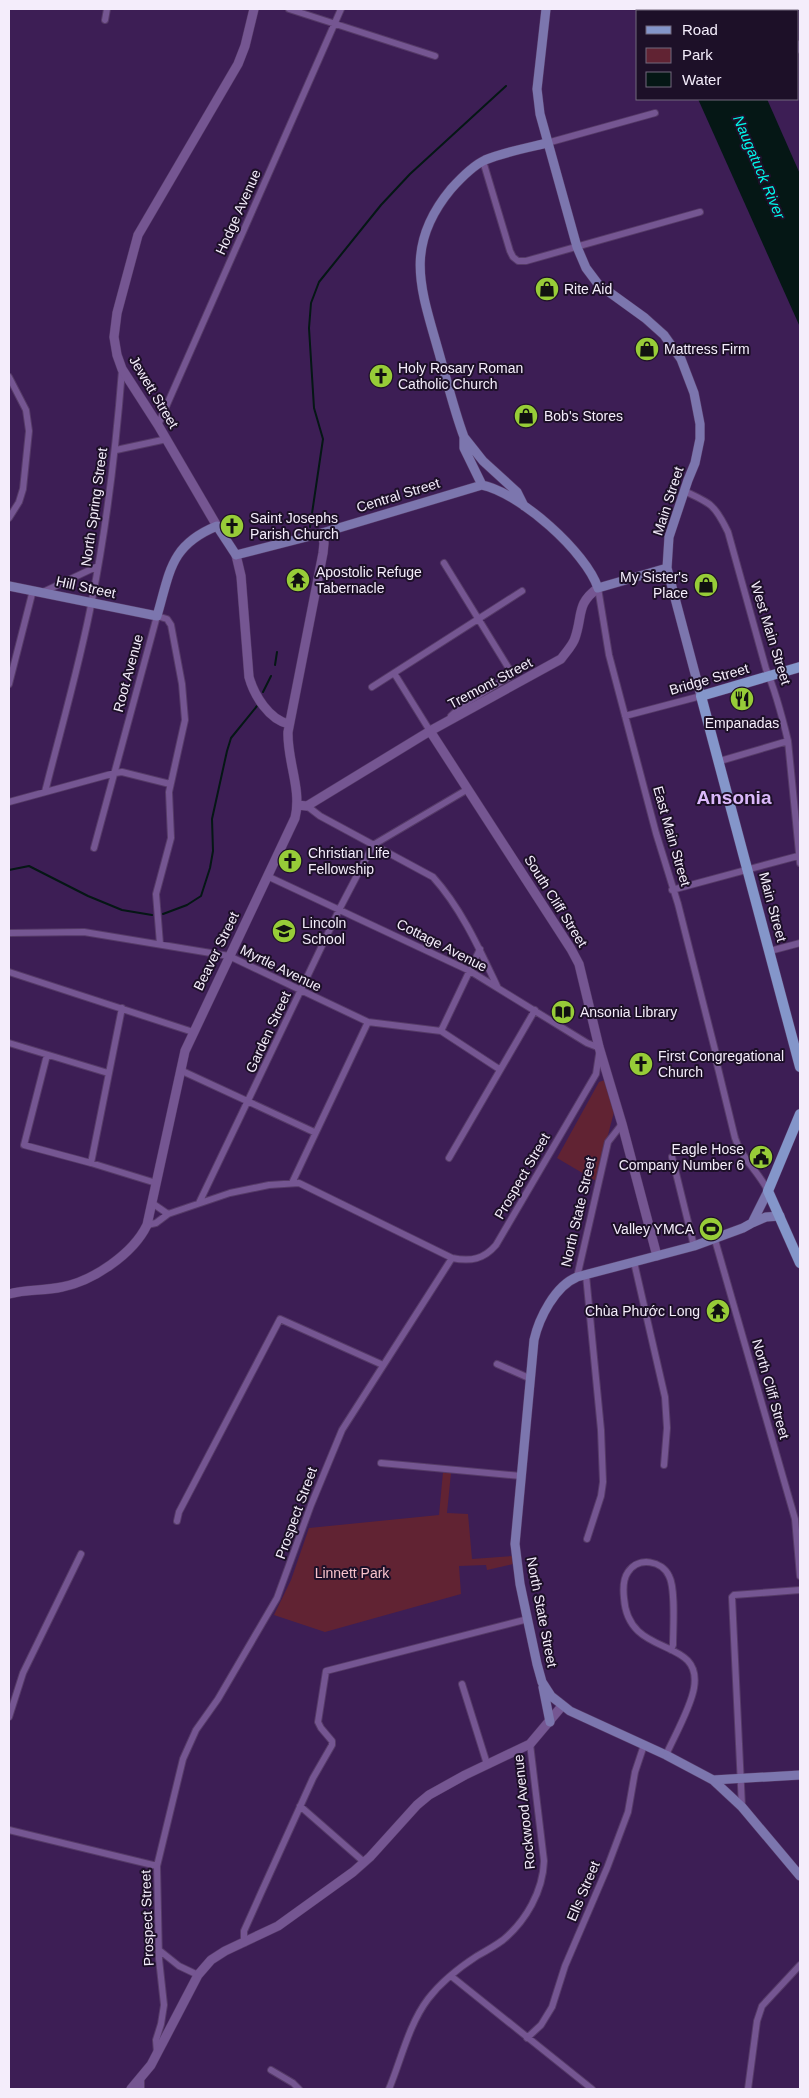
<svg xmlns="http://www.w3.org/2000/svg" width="809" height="2098" font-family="Helvetica,sans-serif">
<rect width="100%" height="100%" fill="#3d1e55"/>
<path fill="#612333" d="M 605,1080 L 614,1112 L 596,1181 L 557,1158 L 599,1082 Z
M 443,1472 L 451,1473 L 447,1513 L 468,1514 L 472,1559 L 512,1556 L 513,1564 L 487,1570 L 486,1565 L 459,1566 L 461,1594 L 325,1632 L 274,1615 L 291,1580 L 309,1528 L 439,1515 Z"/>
<path fill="#051715" d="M 698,99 L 767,99 L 800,174 L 800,327 Z"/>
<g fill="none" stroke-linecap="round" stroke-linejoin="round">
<path stroke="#051715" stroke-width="2" d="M 310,527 L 323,439 L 314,408 L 309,328 L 311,303 L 319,282 L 381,205 L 410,174 L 506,86
M 275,665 L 277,652
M 263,692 L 271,676
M 9,870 L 29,866 L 88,896 L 122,910 L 152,915
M 163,914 L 187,905 L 201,896 L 210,868 L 213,851 L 212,819 L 227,751 L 231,738 L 257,706"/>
<g stroke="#563b68" stroke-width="8">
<path id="minor" d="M 289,9 L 435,56
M 782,9 L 783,11
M 105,20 L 107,9
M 798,44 L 800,50
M 547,143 L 655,113
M 483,161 L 510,251 L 513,257 L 518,261 L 526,261 L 700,212
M 9,377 L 26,410 L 29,431 L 23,489 L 19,502 L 9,518
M 158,425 L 341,9
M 116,450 L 167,439
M 684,491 C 711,503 715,505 728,532 L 766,669 C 776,692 782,716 788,741 L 800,863
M 444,563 L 511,672 L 512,675 L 463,705 L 451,716
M 598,588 L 609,655 L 656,833 L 678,904 L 716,1054 L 716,1060 L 735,1138 C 741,1158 759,1172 768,1191
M 43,592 L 98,566
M 394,673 L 430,731 L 432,729
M 9,684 L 33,590
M 372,687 L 522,591
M 625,716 L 701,696
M 720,761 L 788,741
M 45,792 C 61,728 80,664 92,600 C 107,524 116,448 122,370
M 9,802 L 115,773 L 122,772 L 170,784
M 307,806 L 320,816 L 433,877 C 461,908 479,948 497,986
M 94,848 L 157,616 L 167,619 L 171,625 L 182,684 L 185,720 L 169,792 L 171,838 L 156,894 L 160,944
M 672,890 L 798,856
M 9,933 L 84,932 L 229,956 L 368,1022 L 441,1031 L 499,1069
M 770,951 L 800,943
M 9,972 L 193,1032
M 441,1031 L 480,949
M 9,1043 L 108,1073
M 47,1055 L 24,1145 L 91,1163 L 156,1183
M 180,1070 L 314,1132
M 672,1157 L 694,1246
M 449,1158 L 535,1010
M 91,1163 L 122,1008
M 292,1183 L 368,1022
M 152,1203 L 168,1214
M 199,1203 L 340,908 L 373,845 L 468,789
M 147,1225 L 156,1223 L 168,1214 L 230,1193 L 269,1185 L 299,1183 L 452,1258 C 471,1262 484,1259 496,1245 L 596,1074 L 600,1048 L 587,1043 L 470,971 L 267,876
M 715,1240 L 795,1519 L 800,1576
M 634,1262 L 665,1397 L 667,1428 L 664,1465
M 586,1275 L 601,1430 L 603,1482 L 601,1496 L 587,1539
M 577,1277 L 608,1142 L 622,1124
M 497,1364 L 529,1378
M 381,1463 L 521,1476
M 177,1521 L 179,1512 L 280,1319 L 383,1365
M 462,1684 L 487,1764
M 9,1717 L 23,1673 L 81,1554
M 666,1755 C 674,1737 691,1707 694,1688 C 703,1635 628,1660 624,1598 C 623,1589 623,1579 628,1572 C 639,1556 662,1561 669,1576 C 676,1589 673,1629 673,1645 L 671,1650
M 300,1806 L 364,1862
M 742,1807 L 732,1597 L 734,1595 L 800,1590
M 9,1830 L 157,1866
M 244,1943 L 244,1931 L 261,1893 L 313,1778 L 332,1745 L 332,1741 L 321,1728 L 318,1722 L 326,1671 L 528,1619
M 159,1950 L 179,1966 L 198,1975
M 451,1976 L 592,2089
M 527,2038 L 541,2025 L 552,2007 L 565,1966 L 607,1868 L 628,1812 L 635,1772 L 644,1745
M 157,2053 L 156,2040 L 161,2024 L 164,2005 L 159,1959 L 157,1866 L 183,1759 L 196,1730 L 218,1699 L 277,1598 L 311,1505 L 342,1430 L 452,1258
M 271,2070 L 293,2083 L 299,2089
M 141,2089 L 141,2078
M 389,2089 C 401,2060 409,2024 428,1999 C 441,1982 460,1967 477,1956 C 486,1951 495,1946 503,1940 C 526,1921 543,1891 544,1861 L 530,1744
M 748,2089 L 757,2021 L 762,2006 L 800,1965"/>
</g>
<g stroke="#563b68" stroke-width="10">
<path id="tertiary" d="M 217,526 L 158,425 L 122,369 L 117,355 L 114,337 L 117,313 L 138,235 L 238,64 L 245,46 L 254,9
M 236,555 L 241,576 L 249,677 C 254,695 269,720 289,724
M 430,731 L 571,949 L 579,964 L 599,1047 L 622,1124 L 657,1256
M 297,805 L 307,806 L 430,731 L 561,659 C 566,652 573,645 575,638 C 583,615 576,604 598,588
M 9,1294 C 26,1289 44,1291 62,1287 C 93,1281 133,1254 147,1225 L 185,1051 L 295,818 C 302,789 287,761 288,732 L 323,553 L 324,543 L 322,533
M 131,2089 L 151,2065 L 198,1975 L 211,1960 L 225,1951 L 278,1926 L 353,1872 L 370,1857 L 417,1805 L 429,1795 L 465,1775 L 530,1744 L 562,1706"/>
</g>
<g stroke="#563b68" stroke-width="10">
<path id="secondary" d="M 546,9 L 537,89 L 540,114 L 577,247 L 586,268 L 598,284 L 645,318 L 664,335 L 681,359 L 694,393 L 700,424 L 700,439 L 695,463 L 688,480 L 669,537 L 667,568 L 701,696
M 464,437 L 483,461 L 517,492 L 524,506
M 482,485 L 464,448 L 464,437 C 454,410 447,381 439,353 C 421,289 403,247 451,189 C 460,179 472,166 485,160 C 505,152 526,148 547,143
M 9,586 L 157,616 C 170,572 170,545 217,526 L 236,555 L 322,533 L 482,485 C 520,493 586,552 598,588 L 667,568
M 768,1191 L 752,1223 L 743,1228 L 694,1246 L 577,1277 C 555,1286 539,1318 534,1340 L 515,1544 L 520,1584 L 537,1664 L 542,1682 L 551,1696 L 570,1711 L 666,1755 L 713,1780 L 742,1807 L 800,1876
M 752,1223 L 766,1217 L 780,1216
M 543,1687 L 550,1722
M 713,1780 L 800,1775"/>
</g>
<g stroke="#563b68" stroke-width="11">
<path id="primary" d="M 800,667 L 701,696 L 800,1067
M 800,1114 L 768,1191 L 800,1263"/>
</g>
<use href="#minor" stroke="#755692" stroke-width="6"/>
<use href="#tertiary" stroke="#755692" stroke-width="9"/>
<use href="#secondary" stroke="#7c76ae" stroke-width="9"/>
<use href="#primary" stroke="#8496ca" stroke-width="10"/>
</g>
<defs>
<g id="shop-disc" transform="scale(1.25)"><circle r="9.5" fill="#97cc38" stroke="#1d1028"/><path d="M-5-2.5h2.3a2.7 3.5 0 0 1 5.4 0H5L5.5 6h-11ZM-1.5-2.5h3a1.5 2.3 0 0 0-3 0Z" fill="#111"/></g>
<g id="church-disc" transform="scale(1.25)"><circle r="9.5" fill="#97cc38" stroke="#1d1028"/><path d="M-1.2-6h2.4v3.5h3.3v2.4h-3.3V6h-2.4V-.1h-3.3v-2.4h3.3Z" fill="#111"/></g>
<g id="temple-disc" transform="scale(1.25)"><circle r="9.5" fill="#97cc38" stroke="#1d1028"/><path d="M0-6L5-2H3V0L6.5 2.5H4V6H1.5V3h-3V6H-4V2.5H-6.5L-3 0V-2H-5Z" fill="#111"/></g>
<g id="restaurant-disc" transform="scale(1.25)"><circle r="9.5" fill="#97cc38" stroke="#1d1028"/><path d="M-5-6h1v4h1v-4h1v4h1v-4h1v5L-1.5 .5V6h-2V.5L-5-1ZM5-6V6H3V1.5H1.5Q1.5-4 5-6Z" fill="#111"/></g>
<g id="school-disc" transform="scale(1.25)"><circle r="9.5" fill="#97cc38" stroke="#1d1028"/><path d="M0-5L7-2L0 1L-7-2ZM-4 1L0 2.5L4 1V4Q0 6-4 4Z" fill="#111"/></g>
<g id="library-disc" transform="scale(1.25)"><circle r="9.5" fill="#97cc38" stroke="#1d1028"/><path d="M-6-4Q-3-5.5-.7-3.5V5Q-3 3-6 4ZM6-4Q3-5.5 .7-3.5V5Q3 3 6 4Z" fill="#111"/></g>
<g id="civic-disc" transform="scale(1.25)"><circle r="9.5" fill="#97cc38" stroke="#1d1028"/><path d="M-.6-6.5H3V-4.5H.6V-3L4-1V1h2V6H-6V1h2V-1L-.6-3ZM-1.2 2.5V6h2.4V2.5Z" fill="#111"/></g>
<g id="stadium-disc" transform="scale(1.25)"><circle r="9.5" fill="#97cc38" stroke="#1d1028"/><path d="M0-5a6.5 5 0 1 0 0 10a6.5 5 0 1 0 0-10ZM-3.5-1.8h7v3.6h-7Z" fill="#111"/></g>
</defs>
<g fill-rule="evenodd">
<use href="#shop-disc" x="547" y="289"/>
<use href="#shop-disc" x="647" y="349"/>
<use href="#church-disc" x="381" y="376"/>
<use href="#shop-disc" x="526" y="416"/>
<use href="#church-disc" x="232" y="526"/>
<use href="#temple-disc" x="298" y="580"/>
<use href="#shop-disc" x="706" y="585"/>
<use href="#restaurant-disc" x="742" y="699"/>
<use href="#church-disc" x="290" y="861"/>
<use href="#school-disc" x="284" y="931"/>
<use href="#library-disc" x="563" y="1012"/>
<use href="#church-disc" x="641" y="1064"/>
<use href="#civic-disc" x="761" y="1157"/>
<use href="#stadium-disc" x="711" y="1229"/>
<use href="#temple-disc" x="718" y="1311"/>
</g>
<g text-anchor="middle" stroke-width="4" stroke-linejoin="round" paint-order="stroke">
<g font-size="14" fill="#f4edfb" stroke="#1d1028">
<text transform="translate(238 212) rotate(-66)" y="5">Hodge Avenue</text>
<text transform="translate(154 392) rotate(59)" y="5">Jewett Street</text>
<text transform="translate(398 495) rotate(-17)" y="5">Central Street</text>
<text transform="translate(668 501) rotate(-72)" y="5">Main Street</text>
<text transform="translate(94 507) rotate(-82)" y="5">North Spring Street</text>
<text transform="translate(86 587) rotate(12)" y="5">Hill Street</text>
<text transform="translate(771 633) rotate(73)" y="5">West Main Street</text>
<text transform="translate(128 673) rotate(-75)" y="5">Root Avenue</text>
<text transform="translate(709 679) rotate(-16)" y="5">Bridge Street</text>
<text transform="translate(490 683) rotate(-28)" y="5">Tremont Street</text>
<text transform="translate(672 836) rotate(74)" y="5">East Main Street</text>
<text transform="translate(556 901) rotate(58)" y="5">South Cliff Street</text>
<text transform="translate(773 907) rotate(75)" y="5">Main Street</text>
<text transform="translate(442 945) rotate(27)" y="5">Cottage Avenue</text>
<text transform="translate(216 951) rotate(-64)" y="5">Beaver Street</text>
<text transform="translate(281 968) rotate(26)" y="5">Myrtle Avenue</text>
<text transform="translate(268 1032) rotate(-65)" y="5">Garden Street</text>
<text transform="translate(522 1176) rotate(-60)" y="5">Prospect Street</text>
<text transform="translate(578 1212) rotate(-77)" y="5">North State Street</text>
<text transform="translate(771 1389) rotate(74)" y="5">North Cliff Street</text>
<text transform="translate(296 1513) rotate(-70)" y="5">Prospect Street</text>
<text transform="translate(542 1612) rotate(79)" y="5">North State Street</text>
<text transform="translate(524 1812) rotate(-96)" y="5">Rockwood Avenue</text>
<text transform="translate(583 1891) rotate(-67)" y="5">Ells Street</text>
<text transform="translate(147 1918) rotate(-92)" y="5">Prospect Street</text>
</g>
<g font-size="14" fill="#f4edfb" stroke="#1d1028" text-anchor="start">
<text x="564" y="294">Rite Aid</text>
<text x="664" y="354">Mattress Firm</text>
<text x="398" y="373">Holy Rosary Roman<tspan x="398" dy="16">Catholic Church</tspan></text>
<text x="544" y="421">Bob's Stores</text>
<text x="250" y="523">Saint Josephs<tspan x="250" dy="16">Parish Church</tspan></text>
<text x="316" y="577">Apostolic Refuge<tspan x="316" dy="16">Tabernacle</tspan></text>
<text x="688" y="582" text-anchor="end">My Sister's<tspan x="688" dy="16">Place</tspan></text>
<text x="742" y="728" text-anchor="middle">Empanadas</text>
<text x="308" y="858">Christian Life<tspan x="308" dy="16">Fellowship</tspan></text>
<text x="302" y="928">Lincoln<tspan x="302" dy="16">School</tspan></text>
<text x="580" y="1017">Ansonia Library</text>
<text x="658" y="1061">First Congregational<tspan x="658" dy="16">Church</tspan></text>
<text x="744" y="1154" text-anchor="end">Eagle Hose<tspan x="744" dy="16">Company Number 6</tspan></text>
<text x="694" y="1234" text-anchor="end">Valley YMCA</text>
<text x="700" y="1316" text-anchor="end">Chùa Phước Long</text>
</g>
<g font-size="14" fill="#f7c2cb" stroke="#1d1028">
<text x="352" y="1578">Linnett Park</text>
</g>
<g font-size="15" font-style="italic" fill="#00f8ea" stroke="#1d1028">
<text transform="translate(759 167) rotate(67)" y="5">Naugatuck River</text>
</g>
<g font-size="19" font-weight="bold" fill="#dbb9fb" stroke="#1d1028">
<text x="734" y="804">Ansonia</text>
</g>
</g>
<rect width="809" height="2098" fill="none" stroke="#f4edfb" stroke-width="20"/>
<rect x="636" y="10" width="162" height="90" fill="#1d1028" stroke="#73687c"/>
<rect x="646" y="26" width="25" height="8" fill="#8496ca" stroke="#73687c"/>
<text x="682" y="35" font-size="15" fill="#f4edfb">Road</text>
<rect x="646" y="48" width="25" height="15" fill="#612333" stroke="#73687c"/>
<text x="682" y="60" font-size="15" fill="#f4edfb">Park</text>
<rect x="646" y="72" width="25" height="15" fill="#051715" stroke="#73687c"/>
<text x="682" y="85" font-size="15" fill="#f4edfb">Water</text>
</svg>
